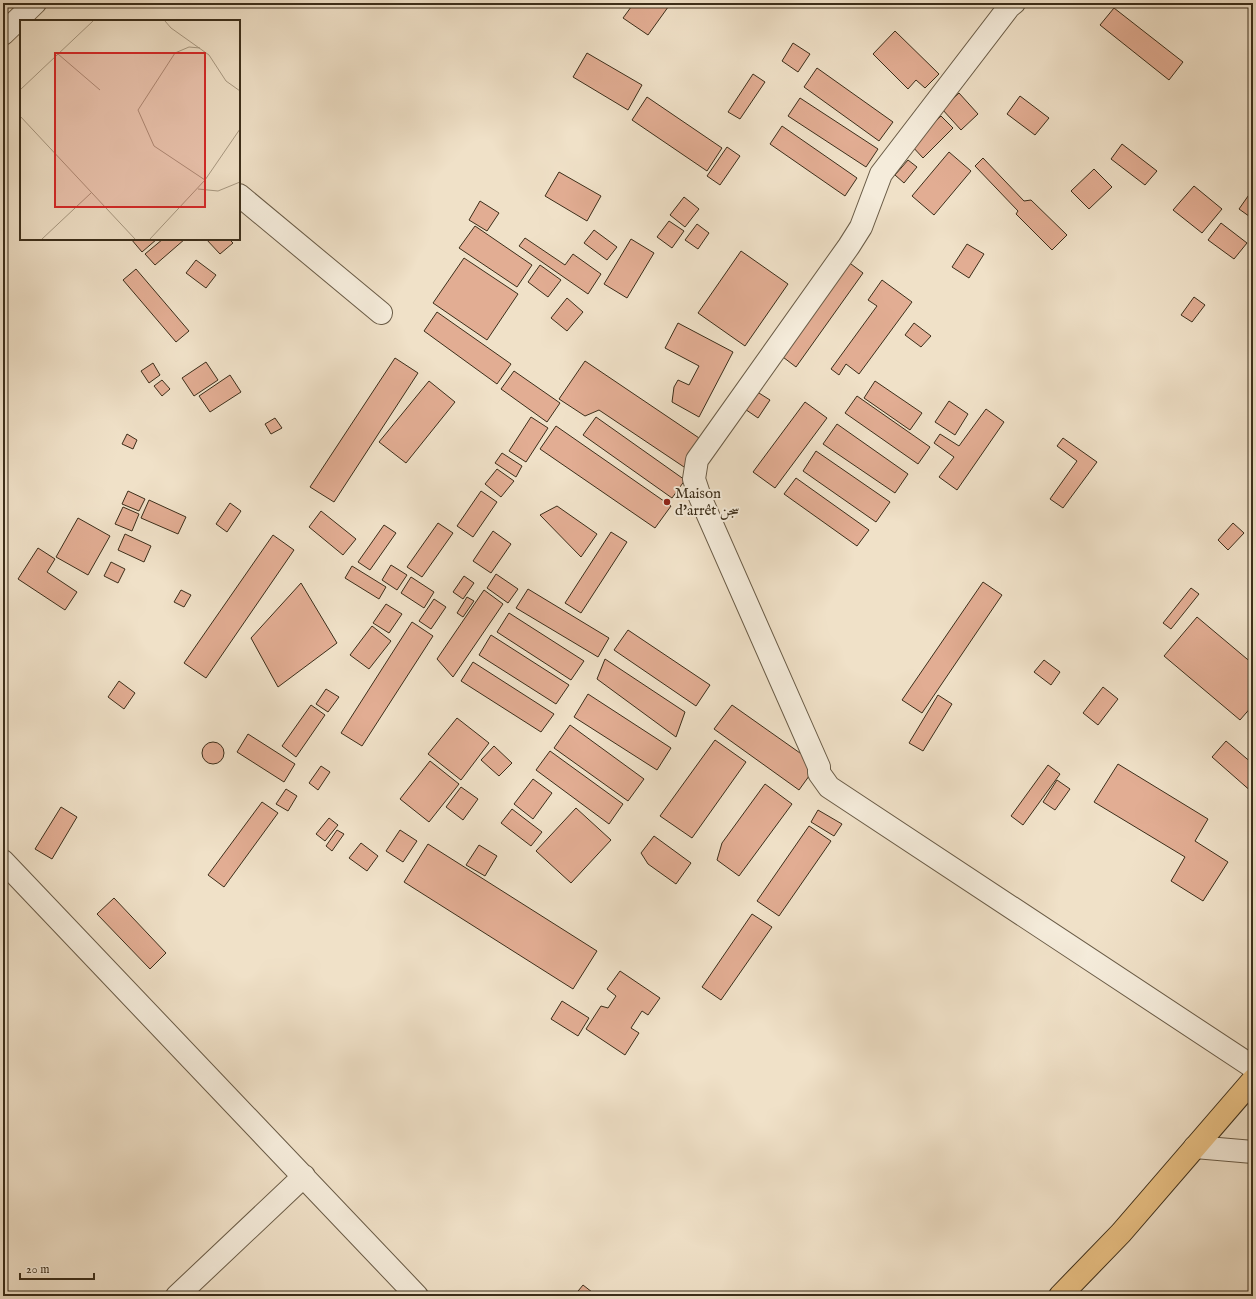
<svg xmlns="http://www.w3.org/2000/svg" width="1256" height="1299" font-family="'IM FELL English',Amiri,serif">
<rect width="100%" height="100%" fill="#f0e1c8"/>
<filter id="stains"><feTurbulence type="fractalNoise" baseFrequency=".005" numOctaves="4"/><feColorMatrix values="0 0 0 0 .2 0 0 0 0 .09 0 0 0 0 .02 0 0 0 .5 -.17"/></filter>
<radialGradient id="worn" r=".72"><stop offset=".6" stop-color="#630" stop-opacity="0"/><stop offset="1" stop-color="#630" stop-opacity=".3"/></radialGradient>
<path fill="#e2ad93" stroke="#3c2e1a" d="M 634,3 L 671,3 L 648,35 L 623,18 Z
M 1114,8 L 1183,62 L 1169,80 L 1100,25 Z
M 895,31 L 939,74 L 925,88 L 916,80 L 908,89 L 873,54 Z
M 793,43 L 810,54 L 798,72 L 782,61 Z
M 587,53 L 642,85 L 628,110 L 573,77 Z
M 817,68 L 893,122 L 879,141 L 804,87 Z
M 753,74 L 765,82 L 740,119 L 728,112 Z
M 959,93 L 978,114 L 961,130 L 942,109 Z
M 1020,96 L 1049,118 L 1035,135 L 1007,114 Z
M 647,97 L 722,148 L 707,171 L 632,120 Z
M 800,98 L 878,149 L 866,167 L 788,116 Z
M 941,116 L 953,128 L 923,158 L 911,145 Z
M 782,126 L 857,178 L 845,196 L 770,144 Z
M 1122,144 L 1157,171 L 1145,185 L 1111,159 Z
M 727,147 L 740,156 L 720,185 L 707,176 Z
M 949,152 L 971,171 L 934,215 L 912,196 Z
M 983,158 L 1024,201 L 1031,200 L 1067,235 L 1052,250 L 1016,214 L 1018,211 L 975,166 Z
M 908,160 L 917,167 L 904,183 L 895,175 Z
M 1094,169 L 1112,187 L 1089,209 L 1071,191 Z
M 559,172 L 601,196 L 587,221 L 545,196 Z
M 1194,186 L 1222,209 L 1202,233 L 1173,210 Z
M 1253,189 L 1253,219 L 1239,209 Z
M 684,197 L 699,209 L 685,227 L 670,215 Z
M 480,201 L 499,213 L 487,231 L 469,220 Z
M 669,221 L 684,231 L 672,248 L 657,237 Z
M 1221,223 L 1247,243 L 1234,259 L 1208,240 Z
M 697,224 L 709,233 L 698,249 L 685,240 Z
M 475,226 L 532,265 L 517,287 L 459,248 Z
M 594,230 L 617,247 L 607,260 L 584,243 Z
M 525,238 L 565,265 L 573,254 L 601,274 L 588,294 L 519,246 Z
M 131,239 L 157,239 L 142,252 Z
M 163,239 L 185,239 L 155,265 L 145,254 Z
M 206,239 L 229,239 L 233,243 L 220,254 Z
M 631,239 L 654,253 L 627,298 L 604,284 Z
M 967,244 L 984,254 L 969,278 L 952,267 Z
M 741,251 L 788,284 L 745,346 L 698,313 Z
M 464,258 L 518,294 L 487,340 L 433,303 Z
M 196,260 L 216,275 L 206,288 L 186,273 Z
M 847,261 L 863,273 L 796,367 L 779,354 Z
M 540,265 L 561,280 L 548,297 L 528,282 Z
M 136,269 L 189,331 L 176,342 L 123,280 Z
M 882,280 L 912,302 L 859,374 L 846,364 L 839,375 L 831,369 L 877,306 L 868,300 Z
M 1194,297 L 1205,305 L 1192,322 L 1181,315 Z
M 567,298 L 583,312 L 567,331 L 551,318 Z
M 437,312 L 511,364 L 497,384 L 424,331 Z
M 678,323 L 733,352 L 699,417 L 672,402 L 674,387 L 678,380 L 689,385 L 699,366 L 665,348 Z
M 914,323 L 931,336 L 921,347 L 905,335 Z
M 395,358 L 418,373 L 334,502 L 310,487 Z
M 585,361 L 705,442 L 687,469 L 599,410 L 585,416 L 559,399 Z
M 206,362 L 218,380 L 194,396 L 182,378 Z
M 153,363 L 160,375 L 149,383 L 141,371 Z
M 514,371 L 560,403 L 547,422 L 501,389 Z
M 230,375 L 241,392 L 210,412 L 199,396 Z
M 162,380 L 170,389 L 162,396 L 154,386 Z
M 429,381 L 455,402 L 406,463 L 379,442 Z
M 875,381 L 922,413 L 910,430 L 864,398 Z
M 751,388 L 770,400 L 758,418 L 739,405 Z
M 857,396 L 930,447 L 918,464 L 845,413 Z
M 949,401 L 968,414 L 955,435 L 935,422 Z
M 805,402 L 827,418 L 775,488 L 753,472 Z
M 986,409 L 1004,422 L 957,490 L 939,477 L 954,457 L 934,443 L 940,434 L 959,446 Z
M 531,417 L 548,428 L 526,462 L 509,451 Z
M 596,417 L 685,480 L 672,498 L 583,435 Z
M 275,418 L 282,428 L 271,434 L 265,424 Z
M 837,424 L 908,474 L 895,493 L 823,444 Z
M 556,426 L 671,506 L 655,528 L 540,449 Z
M 127,434 L 137,440 L 133,449 L 122,444 Z
M 1063,438 L 1097,462 L 1063,508 L 1050,499 L 1077,461 L 1057,446 Z
M 816,451 L 890,502 L 876,522 L 803,471 Z
M 502,453 L 522,466 L 516,477 L 495,463 Z
M 497,469 L 514,481 L 501,497 L 485,484 Z
M 796,478 L 869,530 L 857,546 L 784,494 Z
M 128,491 L 145,499 L 139,511 L 122,504 Z
M 481,491 L 497,502 L 473,537 L 457,526 Z
M 149,500 L 186,517 L 178,534 L 141,518 Z
M 230,503 L 241,511 L 227,532 L 216,524 Z
M 557,506 L 597,534 L 581,557 L 540,515 Z
M 123,507 L 139,514 L 132,531 L 115,524 Z
M 321,511 L 356,539 L 343,555 L 309,527 Z
M 78,518 L 110,536 L 88,575 L 56,557 Z
M 438,523 L 453,533 L 422,577 L 407,567 Z
M 1233,523 L 1244,533 L 1228,550 L 1218,540 Z
M 384,525 L 396,533 L 370,570 L 358,562 Z
M 493,531 L 511,544 L 491,573 L 473,561 Z
M 611,532 L 627,542 L 581,613 L 565,603 Z
M 125,534 L 151,546 L 144,562 L 118,550 Z
M 273,535 L 294,550 L 206,678 L 184,663 Z
M 38,548 L 55,559 L 47,572 L 77,592 L 65,610 L 18,579 Z
M 111,562 L 125,569 L 118,583 L 104,576 Z
M 391,565 L 407,575 L 397,590 L 382,580 Z
M 352,566 L 386,587 L 379,599 L 345,578 Z
M 496,574 L 518,589 L 508,603 L 487,588 Z
M 464,576 L 474,583 L 463,599 L 453,592 Z
M 411,577 L 434,592 L 424,608 L 401,593 Z
M 983,582 L 1002,595 L 922,713 L 902,700 Z
M 301,583 L 337,643 L 278,687 L 251,638 Z
M 1191,588 L 1199,594 L 1171,629 L 1163,623 Z
M 528,589 L 609,638 L 598,657 L 516,608 Z
M 181,590 L 191,595 L 184,607 L 174,602 Z
M 484,590 L 503,604 L 453,677 L 437,659 Z
M 467,597 L 474,601 L 463,617 L 457,613 Z
M 434,599 L 446,607 L 431,629 L 419,621 Z
M 386,604 L 402,614 L 389,633 L 373,623 Z
M 509,613 L 584,661 L 571,680 L 497,632 Z
M 1197,617 L 1253,664 L 1253,705 L 1240,720 L 1164,656 Z
M 412,622 L 433,636 L 362,746 L 341,733 Z
M 372,626 L 391,641 L 369,669 L 350,655 Z
M 628,630 L 710,685 L 696,706 L 614,650 Z
M 491,635 L 569,685 L 556,704 L 479,655 Z
M 605,659 L 685,712 L 676,737 L 597,679 Z
M 1044,660 L 1060,672 L 1051,685 L 1034,672 Z
M 473,662 L 554,714 L 541,732 L 461,681 Z
M 119,681 L 135,693 L 124,709 L 108,697 Z
M 1103,687 L 1118,699 L 1098,725 L 1083,713 Z
M 326,689 L 339,697 L 328,712 L 316,704 Z
M 588,694 L 671,748 L 657,770 L 574,717 Z
M 938,695 L 952,704 L 923,751 L 909,743 Z
M 311,705 L 325,715 L 296,757 L 282,746 Z
M 732,705 L 817,765 L 799,790 L 714,729 Z
M 457,718 L 489,743 L 461,780 L 428,754 Z
M 570,725 L 644,779 L 628,801 L 554,748 Z
M 248,734 L 295,764 L 284,782 L 237,752 Z
M 715,740 L 746,762 L 692,838 L 660,816 Z
M 1226,741 L 1253,764 L 1253,793 L 1212,757 Z
M202 753a11 11 0 1 1 22 0a11 11 0 1 1-22 0Z
M 494,746 L 512,763 L 499,776 L 481,760 Z
M 550,751 L 623,804 L 609,824 L 536,770 Z
M 430,761 L 459,784 L 429,822 L 400,799 Z
M 1118,764 L 1208,819 L 1195,841 L 1228,862 L 1203,901 L 1171,881 L 1185,857 L 1094,802 Z
M 1048,765 L 1060,774 L 1023,825 L 1011,816 Z
M 321,766 L 330,772 L 318,790 L 309,783 Z
M 533,779 L 552,793 L 533,819 L 514,804 Z
M 1057,780 L 1070,789 L 1055,810 L 1043,802 Z
M 765,784 L 792,804 L 739,876 L 717,860 L 722,843 Z
M 461,787 L 478,799 L 463,820 L 446,807 Z
M 286,789 L 297,796 L 288,811 L 276,804 Z
M 262,802 L 278,813 L 224,887 L 208,875 Z
M 61,807 L 77,817 L 52,859 L 35,849 Z
M 576,808 L 611,840 L 571,883 L 536,851 Z
M 512,809 L 542,832 L 531,846 L 501,823 Z
M 818,810 L 842,824 L 834,836 L 811,822 Z
M 329,818 L 338,825 L 325,841 L 316,834 Z
M 809,826 L 831,841 L 779,916 L 757,901 Z
M 337,830 L 344,834 L 332,851 L 326,846 Z
M 400,830 L 417,841 L 403,862 L 386,851 Z
M 654,836 L 691,863 L 676,884 L 648,864 L 641,853 Z
M 361,843 L 378,856 L 367,871 L 349,858 Z
M 428,844 L 597,951 L 573,989 L 404,882 Z
M 479,845 L 497,856 L 485,876 L 466,865 Z
M 114,898 L 166,953 L 150,969 L 97,914 Z
M 752,914 L 772,927 L 721,1000 L 702,987 Z
M 620,971 L 660,998 L 648,1015 L 642,1011 L 631,1028 L 639,1033 L 625,1055 L 586,1029 L 601,1006 L 608,1008 L 616,996 L 607,989 Z
M 562,1001 L 589,1018 L 578,1036 L 551,1019 Z
M 583,1285 L 597,1296 L 574,1296 Z"/>
<g fill="none" stroke-linecap="round" stroke-linejoin="round">
<g stroke="#695b46" stroke-width="24">
<path id="minor" d="M 1014,3 L 1009,7 L 881,174 L 861,227 L 849,246 L 697,460 L 694,479 L 700,497 L 819,767 L 819,773 L 829,787 L 1253,1067
M 3,34 L 35,3
M 239,195 L 381,313
M 3,861 L 417,1296
M 1195,1147 L 1253,1152
M 177,1296 L 304,1176"/>
</g>
<g stroke="#3c2e1a" stroke-width="24">
<path id="major" d="M 1060,1296 L 1121,1233 L 1253,1080"/>
</g>
<use href="#minor" stroke="#f5ecdb" stroke-width="22"/>
<use href="#major" stroke="#e8c084" stroke-width="22"/>
</g>
<circle fill="#8f2418" stroke="#f5ecdb" stroke-width="1.5" cx="667" cy="502" r="4"/>
<g text-anchor="middle" stroke-width="4" stroke-linejoin="round" paint-order="stroke">
<g font-size="15" fill="#3c2e1a" stroke="#f5ecdb" text-anchor="start">
<text x="675" y="498">Maison<tspan x="675" dy="17">d'arrêt سجن</tspan></text>
</g>
</g>
<g transform="translate(20 20)">
<rect width="220" height="220" fill="#f0e1c8"/>
<path fill="none" stroke="#a89982" stroke-width="1" d="M 145,1 L 151,8 L 189,35 L 206,61 L 220,71M 180,28 L 169,27 L 155,33 L 118,90 L 134,126 L 185,160M 38,34 L 80,70M 0,70 L 73,1M 0,96 L 115,219M 178,169 L 198,171 L 220,162M 22,219 L 71,173M 130,219 L 185,160 L 220,109"/>
<path fill="#d62828" fill-opacity="0.15" stroke="#d62828" stroke-width="2" d="M 35,33 L 185,33 L 185,187 L 35,187 Z"/>
<rect width="220" height="220" fill="none" stroke="#3c2e1a" stroke-width="2"/>
</g>
<rect width="1256" height="1299" fill="none" stroke="#f0e1c8" stroke-width="16"/>
<rect x="4" y="4" width="1248" height="1291" fill="none" stroke="#3c2e1a" stroke-width="2"/>
<rect x="8" y="8" width="1240" height="1283" fill="none" stroke="#3c2e1a"/>
<path d="M20 1273v6h74v-6" fill="none" stroke="#3c2e1a" stroke-width="2"/>
<text x="26" y="1273" font-size="12" fill="#3c2e1a" stroke="#f5ecdb" stroke-width="3" paint-order="stroke">20 m</text>
<rect width="100%" height="100%" filter="url(#stains)"/>
<rect width="100%" height="100%" fill="url(#worn)"/>
</svg>
